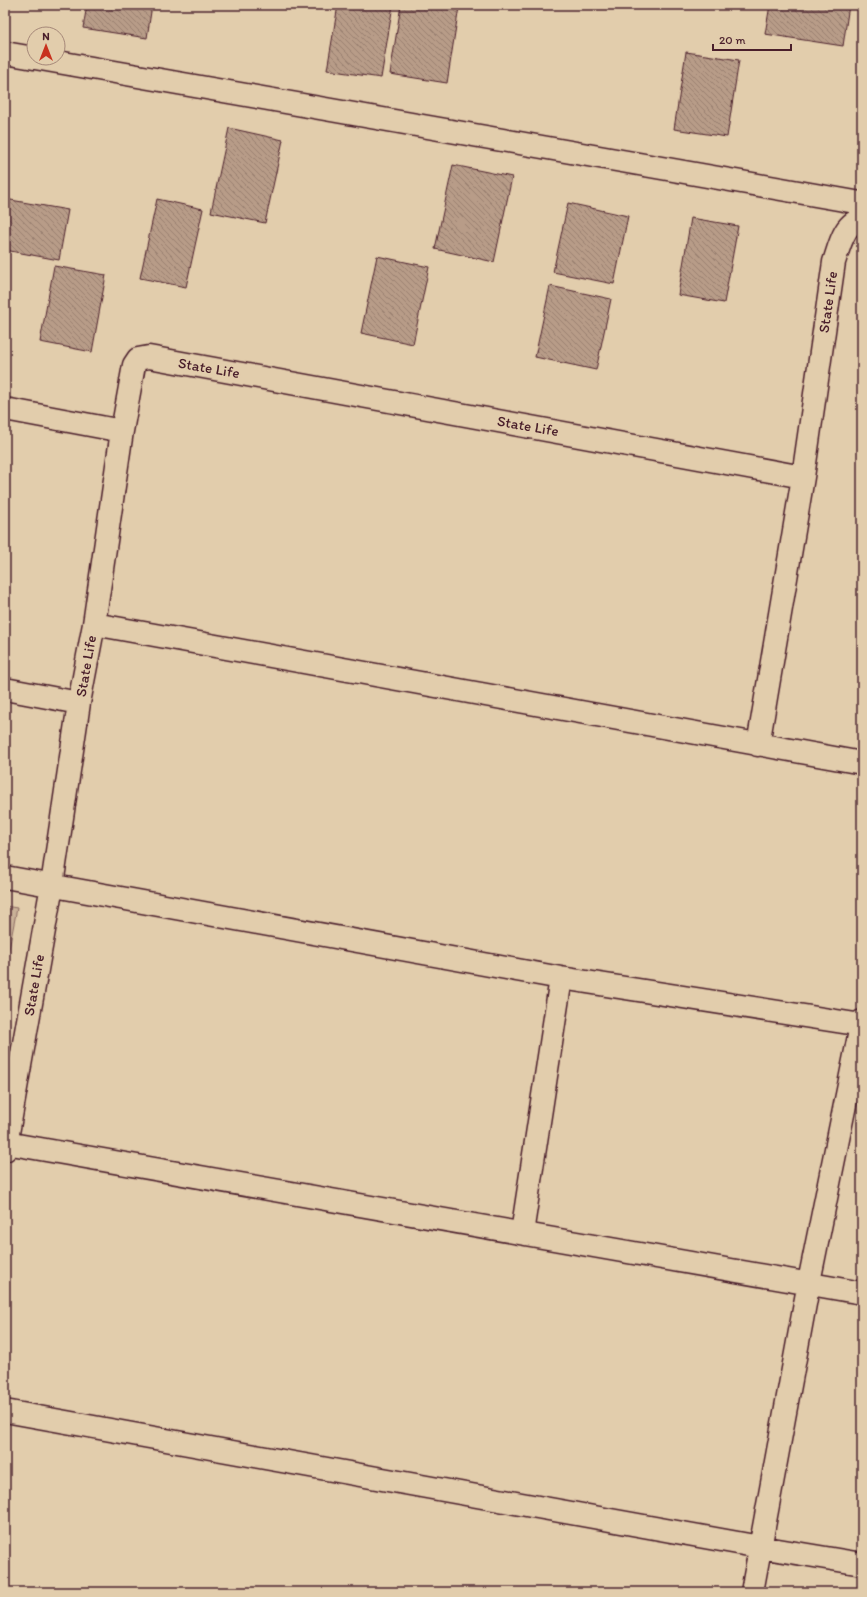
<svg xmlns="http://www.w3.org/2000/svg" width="867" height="1597" font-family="Itim,sans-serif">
<defs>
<pattern id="building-back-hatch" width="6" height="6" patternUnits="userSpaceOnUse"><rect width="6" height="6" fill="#b89c88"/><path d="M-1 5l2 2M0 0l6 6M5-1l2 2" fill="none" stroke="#987f6f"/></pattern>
</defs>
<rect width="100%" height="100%" fill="#e2cdac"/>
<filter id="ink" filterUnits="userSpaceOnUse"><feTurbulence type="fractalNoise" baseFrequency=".025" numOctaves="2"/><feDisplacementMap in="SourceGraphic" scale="8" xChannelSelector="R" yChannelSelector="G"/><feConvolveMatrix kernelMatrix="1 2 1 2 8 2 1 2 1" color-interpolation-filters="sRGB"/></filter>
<g filter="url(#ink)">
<path fill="#c9b197" stroke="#8a6861" d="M 5,906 L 17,908 L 5,970 Z"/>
<path fill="url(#building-back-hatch)" stroke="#4a1f2b" d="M 87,5 L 152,5 L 147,38 L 83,28 Z
M 338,5 L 393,5 L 381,78 L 327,70 Z
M 401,5 L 449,5 L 459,7 L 447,83 L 390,74 Z
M 770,5 L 849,5 L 843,46 L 765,34 Z
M 686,52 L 739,60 L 727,137 L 674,129 Z
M 229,128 L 283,140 L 265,223 L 211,212 Z
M 453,165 L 512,177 L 494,262 L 435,249 Z
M 5,199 L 68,210 L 59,260 L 5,250 Z
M 157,199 L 203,209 L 186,287 L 140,278 Z
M 568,203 L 628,216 L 614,284 L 553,272 Z
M 691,218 L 738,226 L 724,303 L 678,295 Z
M 377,256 L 429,267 L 413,344 L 361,333 Z
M 54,266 L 106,275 L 92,352 L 40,342 Z
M 550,286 L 611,299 L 596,370 L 535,357 Z"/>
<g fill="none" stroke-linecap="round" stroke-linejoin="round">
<g stroke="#4a1f2b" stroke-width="25">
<path id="minor" d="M 5,53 L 34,58
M 35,58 L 861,203
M 5,409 L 122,431
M 94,624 L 862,763
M 5,689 L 79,703
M 758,745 L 803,477 L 834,262 C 839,248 844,221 862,220
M 5,877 L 561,978 L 862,1025
M 6,1143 L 862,1293
M 5,1150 L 52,885 L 79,703 L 94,624 L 122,431 L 134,365 L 138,359 L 149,357 L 803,477
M 522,1233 L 561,978
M 5,1411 L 760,1547 L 862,1564
M 752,1592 L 809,1282 L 862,1021"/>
</g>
<use href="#minor" stroke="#e2cdac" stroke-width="22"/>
</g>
</g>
<g text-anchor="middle" stroke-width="3.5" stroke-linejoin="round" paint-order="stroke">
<g font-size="15" fill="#4a1f2b" stroke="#e2cdac">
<text transform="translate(828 302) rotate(-82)" y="5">State Life</text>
<text transform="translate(209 368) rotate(10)" y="5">State Life</text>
<text transform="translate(528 426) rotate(10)" y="5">State Life</text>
<text transform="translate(86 666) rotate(-80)" y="5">State Life</text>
<text transform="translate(34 985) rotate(-80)" y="5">State Life</text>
</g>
</g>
<rect width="867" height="1597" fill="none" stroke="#e2cdac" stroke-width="20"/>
<rect x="10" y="10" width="847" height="1577" fill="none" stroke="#4a1f2b" stroke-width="1.5" filter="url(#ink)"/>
<g transform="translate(46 46)"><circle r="19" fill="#e2cdac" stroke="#a58778"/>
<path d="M0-3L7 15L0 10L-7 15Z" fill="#c8321e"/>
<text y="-6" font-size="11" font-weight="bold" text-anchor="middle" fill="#4a1f2b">N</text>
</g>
<path d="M713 44v6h78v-6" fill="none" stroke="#4a1f2b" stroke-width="2"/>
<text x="719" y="44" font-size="12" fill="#4a1f2b" stroke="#e2cdac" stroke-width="3" paint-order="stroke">20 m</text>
</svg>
